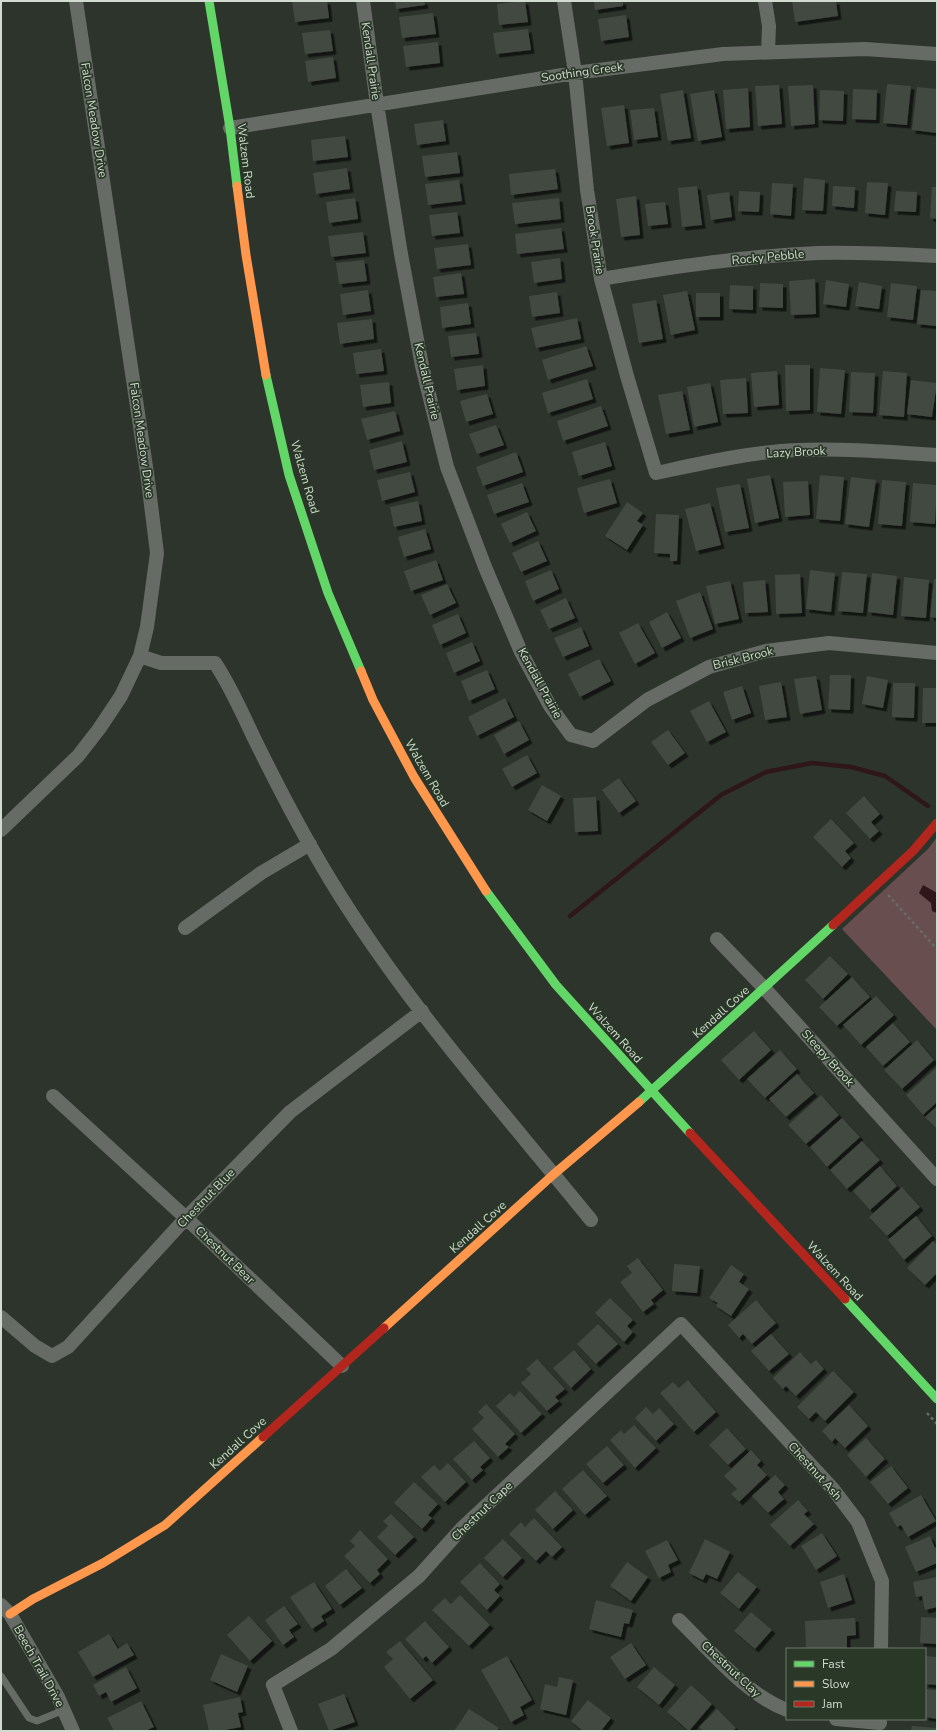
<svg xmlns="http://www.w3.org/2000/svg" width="938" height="1732" font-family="'Nunito Sans',sans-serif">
<defs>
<filter id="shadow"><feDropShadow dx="3.5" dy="3.5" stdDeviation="0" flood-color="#0009"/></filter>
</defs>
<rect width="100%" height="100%" fill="#2c342b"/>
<path fill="#694e50" d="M 937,837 L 937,1030 L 842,929 L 928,849 Z"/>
<path fill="#2e1619" d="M 923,885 L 937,893 L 937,913 L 932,911 L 931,903 L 919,893 Z"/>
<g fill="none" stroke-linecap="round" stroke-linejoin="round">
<path stroke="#2e1619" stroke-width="4.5" d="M 570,916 L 721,795 L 766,772 L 812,763 L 851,767 L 885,776 L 928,806"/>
</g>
<path fill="#424940" filter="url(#shadow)" d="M 292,1 L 327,1 L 329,18 L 295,22 Z
M 395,1 L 424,1 L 425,5 L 396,9 Z
M 525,1 L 528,22 L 499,25 L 497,4 Z
M 594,1 L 623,1 L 623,6 L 595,10 Z
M 792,1 L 836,1 L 838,16 L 795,22 Z
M 433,13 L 436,34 L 402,38 L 399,17 Z
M 626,15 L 629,37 L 601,41 L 598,19 Z
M 528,29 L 531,50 L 496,54 L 493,33 Z
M 330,30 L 333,51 L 305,54 L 302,33 Z
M 438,42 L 440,63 L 406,67 L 403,46 Z
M 333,57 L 336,78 L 308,82 L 305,61 Z
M 887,84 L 911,86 L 907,125 L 883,123 Z
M 779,85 L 782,124 L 758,126 L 755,86 Z
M 813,85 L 815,124 L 791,126 L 788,86 Z
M 917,87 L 937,89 L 937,133 L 912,130 Z
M 748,88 L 750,127 L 726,129 L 723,90 Z
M 853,89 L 877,90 L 876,120 L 852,119 Z
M 683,90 L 691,138 L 668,141 L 660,94 Z
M 714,90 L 722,137 L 698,141 L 690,94 Z
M 820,90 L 844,91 L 843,121 L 819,120 Z
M 624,105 L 629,143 L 607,146 L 601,108 Z
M 654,108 L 658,137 L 634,140 L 630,110 Z
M 443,120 L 446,141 L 417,145 L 414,124 Z
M 345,136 L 348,157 L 313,161 L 311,140 Z
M 457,152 L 460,173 L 425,177 L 422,156 Z
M 347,168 L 350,189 L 316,194 L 313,173 Z
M 555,169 L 558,189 L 511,195 L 509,174 Z
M 804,178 L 825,180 L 823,211 L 802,210 Z
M 459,180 L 462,201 L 428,205 L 425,184 Z
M 867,182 L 888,183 L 885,215 L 865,213 Z
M 772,183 L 793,184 L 791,216 L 770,214 Z
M 697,186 L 702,225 L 682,227 L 678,188 Z
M 833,186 L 855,187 L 854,208 L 832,206 Z
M 932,187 L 937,187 L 937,219 L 930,218 Z
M 739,191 L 760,192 L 759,212 L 738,211 Z
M 896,191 L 917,192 L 916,212 L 894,211 Z
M 729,192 L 732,217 L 711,220 L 707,195 Z
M 636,196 L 640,235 L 621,237 L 616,199 Z
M 355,198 L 358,219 L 329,223 L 326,202 Z
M 559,198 L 561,219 L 515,224 L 512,203 Z
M 665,202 L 668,224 L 648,226 L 645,204 Z
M 457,212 L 460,233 L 432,236 L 429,215 Z
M 561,228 L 564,249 L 517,254 L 515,234 Z
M 363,232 L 366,253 L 331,257 L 328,236 Z
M 468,244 L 471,265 L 437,269 L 434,248 Z
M 560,258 L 562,279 L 534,283 L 531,262 Z
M 364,260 L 367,281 L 339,284 L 336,263 Z
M 461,273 L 464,294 L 436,297 L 433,277 Z
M 815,279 L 816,314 L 791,315 L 789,281 Z
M 826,280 L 849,284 L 846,307 L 823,304 Z
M 859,282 L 882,286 L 879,309 L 855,306 Z
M 760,283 L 783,284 L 783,308 L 759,307 Z
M 891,283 L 917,286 L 913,320 L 887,317 Z
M 730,285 L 753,286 L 753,310 L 729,309 Z
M 368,290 L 371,311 L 343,315 L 340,294 Z
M 921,290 L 937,291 L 937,326 L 917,324 Z
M 687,291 L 695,330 L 671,335 L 663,295 Z
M 557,292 L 560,313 L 532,317 L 529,296 Z
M 696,293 L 720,293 L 720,317 L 696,317 Z
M 656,300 L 663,339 L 639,343 L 632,304 Z
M 468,303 L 471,324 L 442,328 L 440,307 Z
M 577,318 L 581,339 L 536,348 L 531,328 Z
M 372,319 L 374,339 L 340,344 L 337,323 Z
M 476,333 L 479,354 L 451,357 L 448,336 Z
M 586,346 L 593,366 L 548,380 L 542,360 Z
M 381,349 L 384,371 L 356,374 L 353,353 Z
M 483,365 L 485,386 L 457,390 L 454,369 Z
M 785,365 L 810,365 L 810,410 L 786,411 Z
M 820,368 L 845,370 L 841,414 L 817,412 Z
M 777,371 L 779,405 L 754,407 L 751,373 Z
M 883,371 L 907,373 L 904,417 L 879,415 Z
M 851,372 L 875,373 L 873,413 L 849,412 Z
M 746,378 L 748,413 L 723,414 L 720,380 Z
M 587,379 L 593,399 L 548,413 L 542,393 Z
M 911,380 L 937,383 L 932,417 L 907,414 Z
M 389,382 L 391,403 L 363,407 L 360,385 Z
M 710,383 L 718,422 L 694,427 L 687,387 Z
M 682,391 L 690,430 L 666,434 L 658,395 Z
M 487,394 L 493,414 L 466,422 L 460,401 Z
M 601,406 L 608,426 L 563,441 L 557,421 Z
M 395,411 L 400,431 L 367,440 L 361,419 Z
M 496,425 L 504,445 L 477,454 L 469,434 Z
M 402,441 L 407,462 L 374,470 L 369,450 Z
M 605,442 L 612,466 L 579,476 L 572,452 Z
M 516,452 L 523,472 L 483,486 L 476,467 Z
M 410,472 L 415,492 L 382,501 L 377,480 Z
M 770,475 L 779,518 L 755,523 L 747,479 Z
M 820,475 L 844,477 L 840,521 L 816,519 Z
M 851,477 L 876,480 L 869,527 L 845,524 Z
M 610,479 L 617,503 L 584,513 L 577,488 Z
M 882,480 L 906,482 L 902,526 L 878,524 Z
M 808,481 L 810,515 L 785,517 L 783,482 Z
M 522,483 L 529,502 L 494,514 L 487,495 Z
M 913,483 L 937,485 L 935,524 L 910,522 Z
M 740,484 L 749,528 L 725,532 L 716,488 Z
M 418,501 L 422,521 L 394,527 L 390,507 Z
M 627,502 L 643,513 L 637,521 L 643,525 L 627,550 L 605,536 Z
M 710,503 L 721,545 L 696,551 L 685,509 Z
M 527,512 L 536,531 L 510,543 L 501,524 Z
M 656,514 L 679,515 L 677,561 L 670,561 L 670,554 L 654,553 Z
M 425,529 L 431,549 L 404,557 L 398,537 Z
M 538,541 L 547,561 L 521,572 L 512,553 Z
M 436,560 L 443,580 L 411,591 L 404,571 Z
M 551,570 L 559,589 L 533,601 L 525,581 Z
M 810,570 L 835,573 L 831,612 L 806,609 Z
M 842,572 L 867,574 L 863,613 L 838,611 Z
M 872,573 L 897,576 L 893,615 L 868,612 Z
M 800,574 L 802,613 L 776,614 L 775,575 Z
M 904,577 L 929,580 L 926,618 L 901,616 Z
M 934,579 L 937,579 L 937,618 L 930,617 Z
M 765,580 L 768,612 L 745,613 L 743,582 Z
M 730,581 L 739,619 L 715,624 L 706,586 Z
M 447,584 L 456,603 L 430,615 L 421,595 Z
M 700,592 L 713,629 L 690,638 L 676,601 Z
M 566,598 L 575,618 L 549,629 L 540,610 Z
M 667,612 L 681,638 L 662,648 L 649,622 Z
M 458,614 L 466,633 L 440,645 L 432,625 Z
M 638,623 L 655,653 L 635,664 L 619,633 Z
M 581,627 L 589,646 L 563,657 L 554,638 Z
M 472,642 L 480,661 L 454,673 L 446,653 Z
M 599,659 L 611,681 L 580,697 L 568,674 Z
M 487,670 L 495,689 L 469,701 L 461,681 Z
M 830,675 L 851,675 L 850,710 L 828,709 Z
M 816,676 L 822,710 L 800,714 L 794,679 Z
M 867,676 L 888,680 L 883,708 L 862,704 Z
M 781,682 L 787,717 L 765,720 L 759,686 Z
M 893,683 L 915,683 L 914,718 L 892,717 Z
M 742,686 L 751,713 L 732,720 L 723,692 Z
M 923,688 L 937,688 L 937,723 L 922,723 Z
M 505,698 L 514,717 L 477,736 L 468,717 Z
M 709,701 L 726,732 L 707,742 L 690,711 Z
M 519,721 L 529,740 L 504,754 L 494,735 Z
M 668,730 L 685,753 L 668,765 L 651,742 Z
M 527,755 L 537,773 L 512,787 L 502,769 Z
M 619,778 L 636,801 L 619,813 L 602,790 Z
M 542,785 L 561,796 L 547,821 L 528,810 Z
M 864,796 L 880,814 L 871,822 L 879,831 L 870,839 L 846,813 Z
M 596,797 L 598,831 L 575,832 L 573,798 Z
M 831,819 L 854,843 L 845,851 L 851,858 L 842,867 L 813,837 Z
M 830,956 L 848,974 L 823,999 L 805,980 Z
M 852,977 L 870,997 L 837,1026 L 819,1007 Z
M 876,996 L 894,1015 L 861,1045 L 843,1025 Z
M 893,1023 L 910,1042 L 883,1066 L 866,1047 Z
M 754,1031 L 771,1050 L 739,1080 L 721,1060 Z
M 917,1040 L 934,1060 L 902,1089 L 884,1070 Z
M 780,1050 L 797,1069 L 765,1098 L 747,1079 Z
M 937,1067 L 937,1102 L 923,1115 L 906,1095 Z
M 797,1074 L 814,1093 L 786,1117 L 769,1099 Z
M 821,1095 L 839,1115 L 806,1144 L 788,1125 Z
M 937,1106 L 937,1129 L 925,1117 Z
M 842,1118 L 860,1137 L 827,1167 L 810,1147 Z
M 862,1141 L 880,1160 L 847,1189 L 830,1170 Z
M 880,1166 L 897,1186 L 870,1210 L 853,1191 Z
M 902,1187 L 920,1207 L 887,1236 L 869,1217 Z
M 916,1216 L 932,1236 L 904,1260 L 888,1240 Z
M 933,1241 L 937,1245 L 937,1273 L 925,1285 L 907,1268 Z
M 638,1258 L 663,1290 L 651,1300 L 654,1304 L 643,1312 L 620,1282 L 632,1273 L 627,1266 Z
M 674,1264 L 700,1266 L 697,1293 L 672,1291 Z
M 731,1265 L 744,1274 L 739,1282 L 749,1289 L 731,1316 L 716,1306 L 718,1303 L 709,1298 Z
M 610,1298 L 633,1320 L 627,1326 L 633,1332 L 624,1342 L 595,1313 Z
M 756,1300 L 776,1323 L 752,1344 L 743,1334 L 739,1338 L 728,1325 Z
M 598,1324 L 618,1344 L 596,1364 L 577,1344 Z
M 771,1334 L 789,1354 L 769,1371 L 751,1351 Z
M 574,1350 L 591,1369 L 571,1388 L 553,1368 Z
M 800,1352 L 811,1364 L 816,1360 L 824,1369 L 796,1396 L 786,1386 L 783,1389 L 773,1378 Z
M 537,1359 L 565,1389 L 555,1397 L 559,1401 L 547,1411 L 521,1383 L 531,1374 L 526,1369 Z
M 833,1371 L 854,1392 L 825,1421 L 816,1412 L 809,1419 L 797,1407 Z
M 688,1380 L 716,1412 L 694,1432 L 660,1393 L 673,1382 L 679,1388 Z
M 520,1391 L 542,1414 L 521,1433 L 496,1406 L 510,1393 L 514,1397 Z
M 486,1404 L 515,1434 L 505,1444 L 509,1447 L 498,1457 L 472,1429 L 484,1418 L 478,1412 Z
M 849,1405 L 868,1426 L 845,1448 L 835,1438 L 832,1442 L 822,1431 Z
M 646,1407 L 653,1414 L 659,1408 L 674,1424 L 656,1441 L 635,1418 Z
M 634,1425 L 656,1448 L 635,1468 L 610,1440 L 621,1430 L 624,1434 Z
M 727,1428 L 746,1449 L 728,1465 L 709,1445 Z
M 866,1438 L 885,1459 L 866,1477 L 847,1455 Z
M 474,1441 L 490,1458 L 480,1467 L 483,1470 L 472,1480 L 453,1459 Z
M 607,1446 L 624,1465 L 603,1483 L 586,1464 Z
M 751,1450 L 761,1461 L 757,1465 L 767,1475 L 739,1502 L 731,1494 L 737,1489 L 724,1476 Z
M 448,1463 L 466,1482 L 445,1502 L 421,1477 L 434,1465 L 440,1471 Z
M 891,1466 L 908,1488 L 888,1504 L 870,1482 Z
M 583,1470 L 607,1496 L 585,1515 L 562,1489 Z
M 775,1475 L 785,1485 L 778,1492 L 784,1499 L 768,1513 L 752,1496 Z
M 414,1482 L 438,1504 L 428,1515 L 432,1518 L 422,1529 L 394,1503 Z
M 555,1491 L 573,1510 L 553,1529 L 535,1510 Z
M 921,1495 L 936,1521 L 908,1537 L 901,1525 L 897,1527 L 889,1513 Z
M 798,1500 L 808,1511 L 804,1514 L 814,1524 L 790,1546 L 770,1525 Z
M 391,1514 L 414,1537 L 395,1555 L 377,1537 L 388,1526 L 383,1521 Z
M 534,1518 L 562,1547 L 552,1557 L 546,1551 L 536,1561 L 509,1534 L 521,1522 L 525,1527 Z
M 360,1530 L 388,1559 L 377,1570 L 380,1574 L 370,1583 L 344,1556 L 355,1546 L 350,1541 Z
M 822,1533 L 837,1556 L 816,1570 L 801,1546 Z
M 930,1536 L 935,1548 L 937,1547 L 937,1563 L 916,1572 L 905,1547 Z
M 503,1539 L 522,1558 L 503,1577 L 484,1558 Z
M 705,1539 L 730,1552 L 717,1579 L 706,1574 L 703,1580 L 689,1573 Z
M 667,1540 L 678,1560 L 668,1565 L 671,1572 L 659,1578 L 645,1551 Z
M 627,1562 L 648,1577 L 631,1601 L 610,1586 Z
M 480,1563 L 500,1584 L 494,1590 L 500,1596 L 487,1610 L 460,1582 Z
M 346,1569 L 362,1588 L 340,1605 L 325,1586 Z
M 738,1572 L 757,1587 L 739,1609 L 720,1593 Z
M 844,1574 L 852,1600 L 828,1608 L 820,1582 Z
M 937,1577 L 937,1607 L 925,1610 L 922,1596 L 916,1597 L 913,1582 Z
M 314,1582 L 332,1609 L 321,1616 L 324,1621 L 312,1629 L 290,1597 Z
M 460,1595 L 490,1625 L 469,1646 L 432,1610 L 445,1598 L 451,1604 Z
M 596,1600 L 633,1610 L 629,1624 L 624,1623 L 621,1637 L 589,1629 Z
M 284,1606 L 298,1624 L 289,1630 L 294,1637 L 283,1645 L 265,1620 Z
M 751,1612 L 772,1630 L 755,1649 L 734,1631 Z
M 249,1616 L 272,1641 L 250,1661 L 227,1635 Z
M 921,1617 L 937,1618 L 937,1644 L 920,1643 Z
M 855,1618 L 856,1635 L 847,1636 L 847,1648 L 806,1649 L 805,1621 Z
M 425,1621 L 449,1647 L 432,1663 L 426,1656 L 423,1659 L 405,1639 Z
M 109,1634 L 118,1649 L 127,1643 L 134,1655 L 93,1677 L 78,1652 Z
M 400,1641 L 433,1680 L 410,1699 L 384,1667 L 393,1659 L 386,1652 Z
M 631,1643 L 646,1665 L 625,1679 L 610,1657 Z
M 221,1654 L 248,1666 L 237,1692 L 210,1680 Z
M 507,1656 L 532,1700 L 520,1707 L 524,1715 L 511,1722 L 481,1670 Z
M 925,1656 L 937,1657 L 937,1685 L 925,1684 Z
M 126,1667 L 137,1688 L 111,1702 L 106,1692 L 99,1696 L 93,1685 Z
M 654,1667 L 675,1685 L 659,1705 L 637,1687 Z
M 559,1677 L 573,1680 L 566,1715 L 540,1709 L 545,1684 L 557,1687 Z
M 691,1685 L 712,1704 L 689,1731 L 667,1712 Z
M 925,1689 L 937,1690 L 937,1719 L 925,1717 Z
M 344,1694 L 355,1722 L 329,1731 L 318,1704 Z
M 240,1697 L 243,1712 L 238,1713 L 241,1727 L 220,1731 L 209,1731 L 203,1705 Z
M 588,1700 L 611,1718 L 601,1731 L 583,1731 L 571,1721 Z
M 141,1701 L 154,1727 L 145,1731 L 114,1731 L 107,1718 Z
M 469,1709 L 499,1728 L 497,1731 L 454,1731 Z
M 717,1709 L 736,1728 L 733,1731 L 703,1731 L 699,1727 Z
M 912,1726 L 937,1728 L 937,1731 L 911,1731 Z"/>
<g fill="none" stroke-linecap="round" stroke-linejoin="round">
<path stroke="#676b66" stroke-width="2.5" stroke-dasharray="3 3" stroke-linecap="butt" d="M 888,895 L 937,949
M 927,1413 L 937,1424"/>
<path stroke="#676b66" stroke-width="7" d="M 1,1676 L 29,1718 L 37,1721 L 64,1710"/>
<path stroke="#676b66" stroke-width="14" d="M 363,1 L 377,104 L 401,254 L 422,366 L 447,467 L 485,567 L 521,652 L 550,706 L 571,735 L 593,741 L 647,700 L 709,667 L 766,651 L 829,643 L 937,653
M 564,1 L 575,73 L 587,190 L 601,279 L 627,376 L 656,473 C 703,463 750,452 797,450 C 844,448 891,452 937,455
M 765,1 L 769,26 L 768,52
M 230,128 L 575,73 L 723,54 L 865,49 L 937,54
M 601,279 C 673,267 745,256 818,253 C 858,252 898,254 937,256
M 140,656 L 161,663 L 215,663 C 231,687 242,713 254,738 C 278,787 303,835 331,881 C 405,1003 502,1110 591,1220
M 1,830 L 78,756 L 99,729 L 121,696 L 140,656 L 147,627 L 157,553 L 147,473 L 76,1
M 185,928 L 261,873 L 310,844
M 717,939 L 765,989 L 937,1179
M 53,1096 L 186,1218 L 342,1366
M 1,1317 L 35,1346 L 52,1356 L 68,1347 L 186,1218 L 290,1112 L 422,1011
M 1,1605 L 10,1614 L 58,1697 L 73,1731
M 679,1620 C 711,1651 745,1694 787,1710
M 836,1719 L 880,1723
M 291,1731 L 273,1685 L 331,1649 L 419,1576 L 463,1527 L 681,1324 L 833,1489 L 858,1522 L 882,1581 L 881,1649"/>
<path stroke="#63d668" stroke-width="9" d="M 209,1 L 230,128 L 237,186
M 266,375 L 289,475 L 328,593 L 361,671
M 486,891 L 556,985 L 690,1133
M 639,1102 L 833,925
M 845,1299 L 937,1399"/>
<path stroke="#ff974d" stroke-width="9" d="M 237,186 L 246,255 L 266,375
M 361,671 L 373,700 L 414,777 L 486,891
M 384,1328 L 554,1174 L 639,1102
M 10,1614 L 33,1599 L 103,1563 L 165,1525 L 263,1437"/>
<path stroke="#b3261e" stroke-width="9" d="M 833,925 L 913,851 L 937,823
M 690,1133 L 845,1299
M 263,1437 L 384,1328"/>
</g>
<g text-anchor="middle" stroke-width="3.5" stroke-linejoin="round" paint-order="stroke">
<g font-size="12" fill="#d1dbd0" stroke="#293827">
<text transform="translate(371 61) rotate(82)" y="4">Kendall Prairie</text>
<text transform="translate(582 72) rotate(-8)" y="4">Soothing Creek</text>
<text transform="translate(94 120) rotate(81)" y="4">Falcon Meadow Drive</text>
<text transform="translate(246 161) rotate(83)" y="4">Walzem Road</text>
<text transform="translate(595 240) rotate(81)" y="4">Brook Prairie</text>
<text transform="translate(768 257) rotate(-5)" y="4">Rocky Pebble</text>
<text transform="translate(427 381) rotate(77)" y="4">Kendall Prairie</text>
<text transform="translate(142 440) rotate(82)" y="4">Falcon Meadow Drive</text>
<text transform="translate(796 452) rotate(-3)" y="4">Lazy Brook</text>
<text transform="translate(305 477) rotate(74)" y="4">Walzem Road</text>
<text transform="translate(743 658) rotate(-14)" y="4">Brisk Brook</text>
<text transform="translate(540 683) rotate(61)" y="4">Kendall Prairie</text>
<text transform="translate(427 773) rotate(60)" y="4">Walzem Road</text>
<text transform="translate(721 1012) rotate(-42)" y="4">Kendall Cove</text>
<text transform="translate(615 1033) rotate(48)" y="4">Walzem Road</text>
<text transform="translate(828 1058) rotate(48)" y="4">Sleepy Brook</text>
<text transform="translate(206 1198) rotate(-46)" y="4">Chestnut Blue</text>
<text transform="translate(478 1227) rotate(-42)" y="4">Kendall Cove</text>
<text transform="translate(225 1255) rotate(44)" y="4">Chestnut Bear</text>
<text transform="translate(835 1271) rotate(47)" y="4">Walzem Road</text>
<text transform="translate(238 1443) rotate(-42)" y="4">Kendall Cove</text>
<text transform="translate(815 1471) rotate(48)" y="4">Chestnut Ash</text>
<text transform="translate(482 1511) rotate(-44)" y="4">Chestnut Cape</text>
<text transform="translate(39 1666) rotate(61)" y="4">Beech Trail Drive</text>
<text transform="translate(731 1669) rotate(43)" y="4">Chestnut Clay</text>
</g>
</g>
<rect width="938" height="1732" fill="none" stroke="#d1dbd0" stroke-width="4"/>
<rect x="786" y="1648" width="140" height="72" fill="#293827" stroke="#6c796b"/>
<rect x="794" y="1661" width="20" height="6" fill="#63d668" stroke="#6c796b"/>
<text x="822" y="1668" font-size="12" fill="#d1dbd0">Fast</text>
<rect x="794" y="1681" width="20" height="6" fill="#ff974d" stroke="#6c796b"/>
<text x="822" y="1688" font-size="12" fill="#d1dbd0">Slow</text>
<rect x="794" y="1701" width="20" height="6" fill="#b3261e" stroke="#6c796b"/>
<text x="822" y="1708" font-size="12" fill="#d1dbd0">Jam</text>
</svg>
